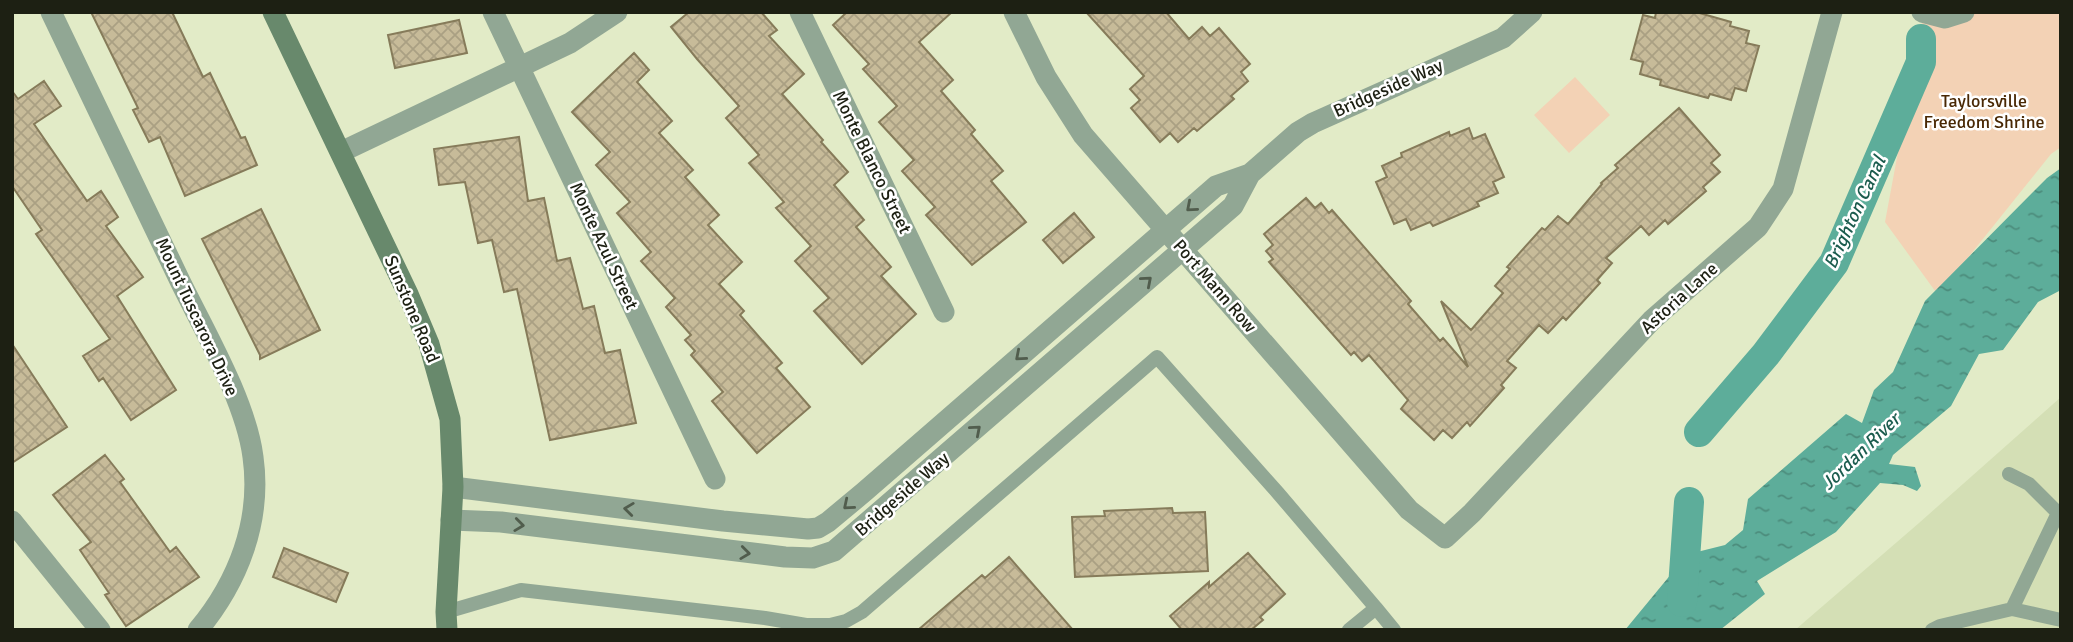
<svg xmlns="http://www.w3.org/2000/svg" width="2073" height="642" font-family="Signika,sans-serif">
<defs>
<pattern id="water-ripples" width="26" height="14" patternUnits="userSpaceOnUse" patternTransform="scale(1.75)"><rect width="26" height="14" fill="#5dad9a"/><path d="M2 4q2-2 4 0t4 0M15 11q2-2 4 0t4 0" fill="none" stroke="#4c8c7c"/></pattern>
<pattern id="building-cross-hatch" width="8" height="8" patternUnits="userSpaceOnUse" patternTransform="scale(1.75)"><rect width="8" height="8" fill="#c7bb99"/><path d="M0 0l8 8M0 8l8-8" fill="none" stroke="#aaa083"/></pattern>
</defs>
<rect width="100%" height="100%" fill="#e2ebc7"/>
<path fill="#d4dfb5" d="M 2061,397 L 2061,630 L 1795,630 L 1919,523 Z"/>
<path fill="#f3d2b5" d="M 1924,12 L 2061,12 L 2061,147 L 2051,154 L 1938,295 L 1885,222 Z
M 1575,77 L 1610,115 L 1569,153 L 1534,115 Z"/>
<path fill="url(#water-ripples)" d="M 2061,168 L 2061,290 L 2038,302 L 2003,350 L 1979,354 L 1951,406 L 1893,455 L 1889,464 L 1915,467 L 1921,486 L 1917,491 L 1903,485 L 1880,483 L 1836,532 L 1757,581 L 1765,594 L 1720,630 L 1625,630 L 1672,573 L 1697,552 L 1725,545 L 1743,530 L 1748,499 L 1846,414 L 1862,423 L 1874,390 L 1893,372 L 1925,301 L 2047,178 Z"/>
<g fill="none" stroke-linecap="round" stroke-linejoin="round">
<path stroke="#5dad9a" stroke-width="30" d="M 1699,432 L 1766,354 L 1834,263 L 1921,62 L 1921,39
M 1682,602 L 1689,502"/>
</g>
<path fill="url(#building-cross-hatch)" stroke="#867b5a" stroke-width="2" d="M 91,12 L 172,12 L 203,77 L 210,73 L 241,138 L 245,137 L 257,165 L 185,196 L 160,137 L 149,142 L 133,110 L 138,108 Z
M 689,12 L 761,12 L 777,30 L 769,36 L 804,74 L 782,94 L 823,140 L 821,142 L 848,172 L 834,185 L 864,220 L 856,227 L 891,267 L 881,276 L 916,314 L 862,364 L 814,311 L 829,298 L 795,261 L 811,246 L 776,208 L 784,202 L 749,163 L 759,155 L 726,118 L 739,106 L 697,59 L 671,27 Z
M 847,12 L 952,12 L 919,42 L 953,80 L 941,91 L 975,130 L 971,134 L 1003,171 L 991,181 L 1026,222 L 972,265 L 926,215 L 935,207 L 902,171 L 914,160 L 879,122 L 897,106 L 863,69 L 869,64 L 833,25 Z
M 1086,12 L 1166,12 L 1189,39 L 1202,27 L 1210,36 L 1219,28 L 1250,64 L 1241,72 L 1248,81 L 1231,96 L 1234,99 L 1197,131 L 1194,128 L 1178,142 L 1170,133 L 1160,142 L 1131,108 L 1140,100 L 1130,89 L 1144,76 Z
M 1656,12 L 1696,12 L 1731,22 L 1730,26 L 1749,31 L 1746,43 L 1759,46 L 1746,91 L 1735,88 L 1731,100 L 1710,94 L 1708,98 L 1660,85 L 1661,80 L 1640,74 L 1643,62 L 1631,59 L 1643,15 L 1655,18 Z
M 459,20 L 467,53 L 395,68 L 388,35 Z
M 634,53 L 649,70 L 637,82 L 672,121 L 659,133 L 693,170 L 685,177 L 719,215 L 708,225 L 742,262 L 719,284 L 744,311 L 740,315 L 782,363 L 776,368 L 810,407 L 757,453 L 712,401 L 723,392 L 691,355 L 695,351 L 685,340 L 691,335 L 666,307 L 675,298 L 641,261 L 651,252 L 617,213 L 630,202 L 596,165 L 610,152 L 572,112 Z
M 44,81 L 61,106 L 34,124 L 87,201 L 101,191 L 118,217 L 106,226 L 143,277 L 117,296 L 176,390 L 131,420 L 103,378 L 99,381 L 83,356 L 110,339 L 36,234 L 42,230 L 12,186 L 12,91 L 18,99 Z
M 1679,108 L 1720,155 L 1711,163 L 1720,172 L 1703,187 L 1706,191 L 1668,224 L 1665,220 L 1649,235 L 1641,226 L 1606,258 L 1612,263 L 1597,280 L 1600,283 L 1566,320 L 1563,317 L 1548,333 L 1539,325 L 1507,361 L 1516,368 L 1501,385 L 1504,388 L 1470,426 L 1467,422 L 1452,438 L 1443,430 L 1434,440 L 1401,409 L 1408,400 L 1369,355 L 1362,361 L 1354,352 L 1351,355 L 1269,262 L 1273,259 L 1266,251 L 1273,245 L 1264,234 L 1306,198 L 1315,208 L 1321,203 L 1329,213 L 1332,210 L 1411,301 L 1408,304 L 1440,341 L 1443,338 L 1468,367 L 1441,301 L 1471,330 L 1503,293 L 1495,286 L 1510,269 L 1507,267 L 1542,228 L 1545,230 L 1558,216 L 1568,224 L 1602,184 L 1601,183 L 1618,168 L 1615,165 Z
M 1469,128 L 1473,139 L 1485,134 L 1504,177 L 1493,182 L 1498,193 L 1477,202 L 1479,206 L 1433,226 L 1430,222 L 1411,230 L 1406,219 L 1394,224 L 1376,182 L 1387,177 L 1382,166 L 1402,157 L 1401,153 L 1449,132 L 1450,136 Z
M 519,137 L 528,201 L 544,198 L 557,261 L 570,258 L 583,309 L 594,306 L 605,353 L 620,350 L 636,423 L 550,440 L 517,289 L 504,292 L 492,240 L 478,243 L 465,182 L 439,185 L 434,149 Z
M 261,209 L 320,330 L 260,359 L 260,355 L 202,239 Z
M 1074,213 L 1094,237 L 1063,263 L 1043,240 Z
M 12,344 L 67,427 L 12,463 Z
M 105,455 L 124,479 L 120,482 L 170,552 L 176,547 L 199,577 L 126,626 L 105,595 L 109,593 L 80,550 L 91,542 L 53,495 Z
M 1172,508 L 1173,513 L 1205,512 L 1208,571 L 1075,577 L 1072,517 L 1105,516 L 1104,511 Z
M 284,548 L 348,573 L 336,602 L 273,577 Z
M 1248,553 L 1285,594 L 1260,617 L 1263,620 L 1251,630 L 1182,630 L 1170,616 L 1209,582 L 1209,587 Z
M 1009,557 L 1073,630 L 918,630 L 982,575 L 985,578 Z"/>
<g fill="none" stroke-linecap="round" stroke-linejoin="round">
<path stroke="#91a794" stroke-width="14" d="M 2009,474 L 2029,484 L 2058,513 L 2012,609
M 1376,608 L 1394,630
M 446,612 L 521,590 L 765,618 L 806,625 L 830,625 L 846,621 L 862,612 L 1157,357 L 1278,493 L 1376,608 L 1349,630
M 1932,630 L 1940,626 L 2012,609 L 2061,620"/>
<path stroke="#91a794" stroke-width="21" d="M 51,12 C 94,102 137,192 180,281 C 205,332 246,402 253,457 C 262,521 238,582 198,630
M 493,12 L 715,479
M 800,12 L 944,312
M 1014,12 L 1046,77 L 1083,135 L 1409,510 L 1445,538 L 1472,513 L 1652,320 L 1758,227 L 1783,189 L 1832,12
M 1922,12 L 1945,18 L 1964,12
M 341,152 L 570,43 L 617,12
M 453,487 L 723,521 L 808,529 L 818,528 L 828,522 L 864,492 L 1216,186 L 1250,174 L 1298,132 L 1313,123 L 1503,38 L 1532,12
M 451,520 L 501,522 L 785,557 L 813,558 L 834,551 L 1233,206 L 1250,174
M 12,521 L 100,630"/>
<path stroke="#68896c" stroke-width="21" d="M 273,12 L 408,294 L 429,344 L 450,419 L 453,487 L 446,612 L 447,630"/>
</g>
<defs><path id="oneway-chevron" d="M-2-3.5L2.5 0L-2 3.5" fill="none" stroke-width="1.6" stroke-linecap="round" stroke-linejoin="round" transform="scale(1.75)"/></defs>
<g stroke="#515d4d">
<use href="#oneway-chevron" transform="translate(1191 207) rotate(139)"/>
<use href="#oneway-chevron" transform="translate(1147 281) rotate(-41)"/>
<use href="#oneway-chevron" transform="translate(1020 356) rotate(139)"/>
<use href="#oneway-chevron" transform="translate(976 430) rotate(-41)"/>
<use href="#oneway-chevron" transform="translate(848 505) rotate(140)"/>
<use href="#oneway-chevron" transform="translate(629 509) rotate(-173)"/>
<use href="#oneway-chevron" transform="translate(519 525) rotate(7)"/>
<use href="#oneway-chevron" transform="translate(745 553) rotate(7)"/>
</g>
<g text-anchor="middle" stroke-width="5" stroke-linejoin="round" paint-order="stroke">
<g font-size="18" fill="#1d2013" stroke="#fff">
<text transform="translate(1388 88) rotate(-24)" y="6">Bridgeside Way</text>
<text transform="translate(872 162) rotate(64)" y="6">Monte Blanco Street</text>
<text transform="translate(604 246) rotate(65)" y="6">Monte Azul Street</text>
<text transform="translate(1215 286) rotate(49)" y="6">Port Mann Row</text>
<text transform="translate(1679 298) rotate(-42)" y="6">Astoria Lane</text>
<text transform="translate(412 309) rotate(67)" y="6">Sunstone Road</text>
<text transform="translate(197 317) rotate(65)" y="6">Mount Tuscarora Drive</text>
<text transform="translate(902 494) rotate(-41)" y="6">Bridgeside Way</text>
</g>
<g font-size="18" fill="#492804" stroke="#fff">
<text x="1984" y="107">Taylorsville<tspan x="1984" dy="21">Freedom Shrine</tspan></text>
</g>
<g font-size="19" font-style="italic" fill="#1b5c4e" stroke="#fff">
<text transform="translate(1854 212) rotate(-65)" y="7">Brighton Canal</text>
<text transform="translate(1860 451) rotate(-44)" y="7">Jordan River</text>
</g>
</g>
<rect width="2073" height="642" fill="none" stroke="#1d2013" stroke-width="28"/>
</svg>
